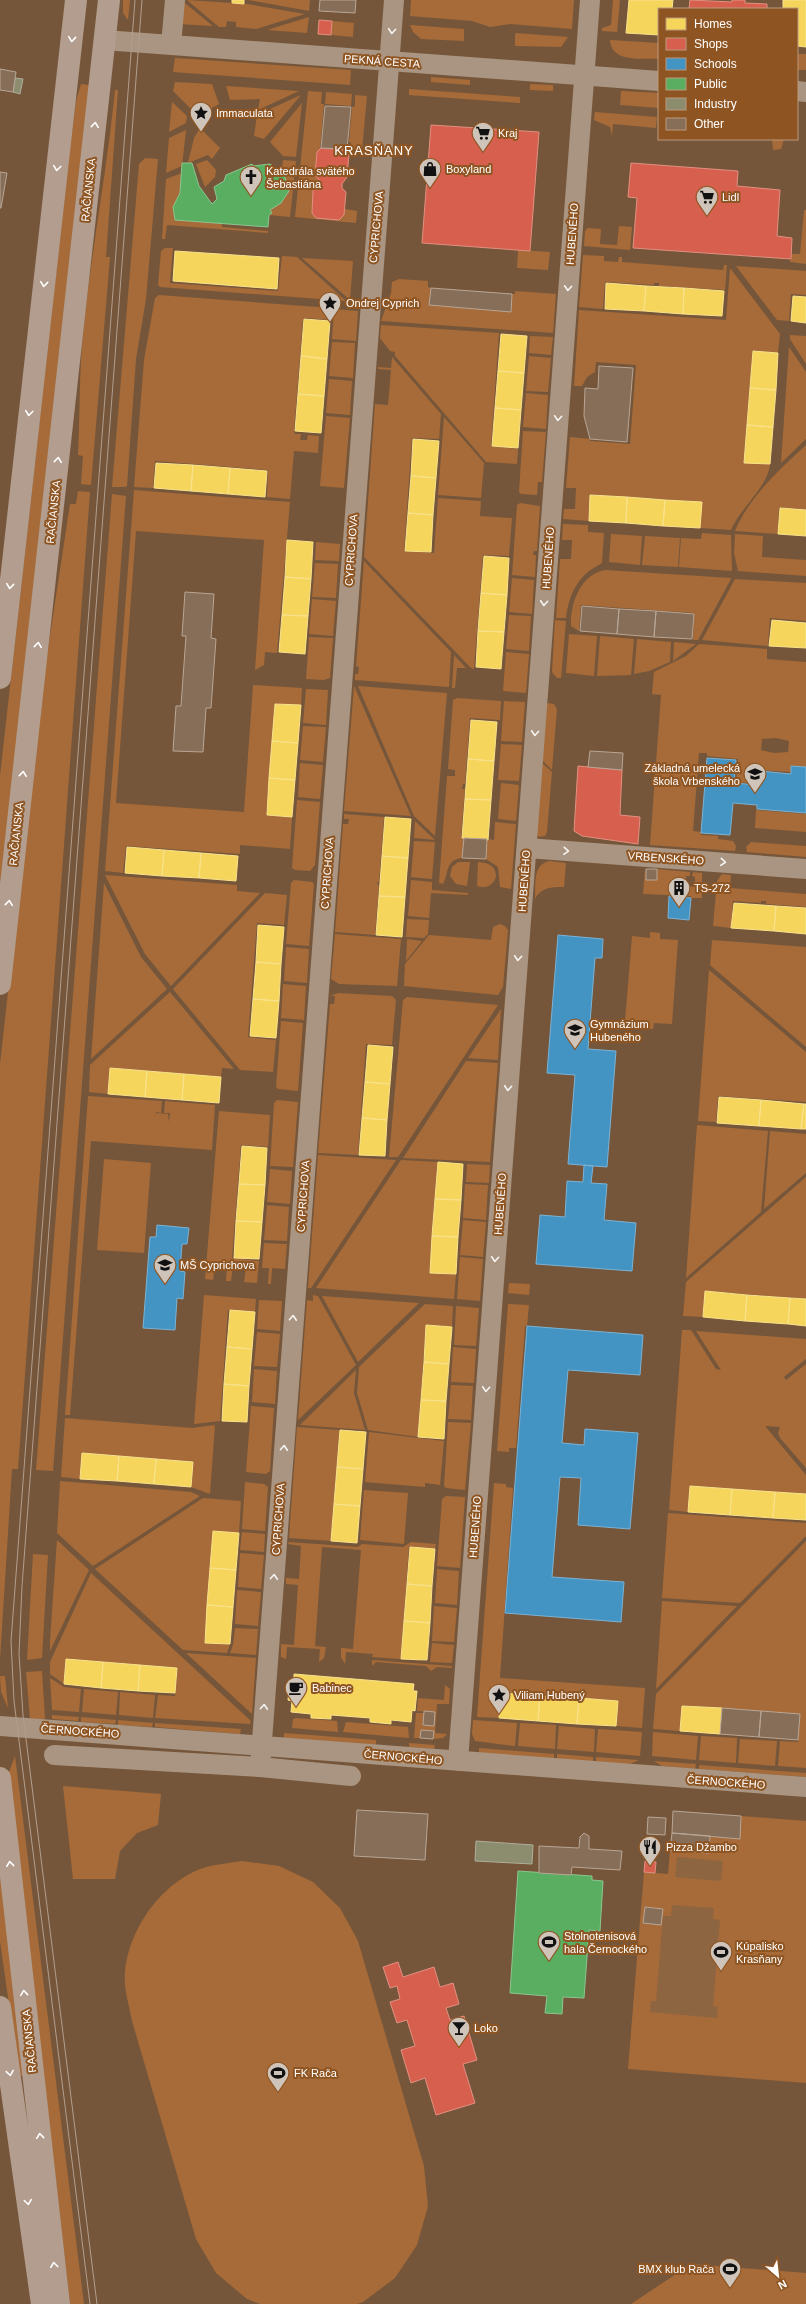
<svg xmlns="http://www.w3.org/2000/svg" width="806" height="2304" font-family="Helvetica,sans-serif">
<rect width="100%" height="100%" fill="#76563a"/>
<path fill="#a66b39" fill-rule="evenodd" d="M 123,0 L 130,0 L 128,20 L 123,13 Z
M 181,0 L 213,26 L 178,24 Z
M 187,0 L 247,4 L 305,14 L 256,29 L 236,27 L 236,22 L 227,21 L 226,27 L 219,27 Z
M 248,0 L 310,0 L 309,11 Z
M 411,0 L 574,0 L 572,29 L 510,24 L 490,27 L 472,21 L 410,16 Z
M 613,0 L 620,0 L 617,32 L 602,31 L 602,28 L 611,25 Z
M 309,17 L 307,33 L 267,30 Z
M 332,21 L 354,23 L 353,37 L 331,35 Z
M 410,25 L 464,29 L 464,41 L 421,39 L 413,32 Z
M 515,34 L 516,33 L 568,37 L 561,47 L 515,46 Z
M 610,40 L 659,43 L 659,59 C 642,58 611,63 610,40 Z
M 797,54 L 806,54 L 806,70 L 797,70 Z
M 175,58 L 351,70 L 350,85 L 173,72 Z
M 431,77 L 470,80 L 470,85 L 431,82 Z
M 175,82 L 212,84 L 219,104 L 198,116 L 173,91 Z
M 81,84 L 89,85 L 0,890 L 0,776 L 70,149 L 76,101 Z
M 530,84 L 553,85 L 553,91 L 530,90 Z
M 226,86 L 299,91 L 258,110 L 260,99 L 230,100 Z
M 409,89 L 520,97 L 520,103 L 409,95 Z
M 115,90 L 118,90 L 106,257 L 110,257 L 91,485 L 81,484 L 83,456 L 78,455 C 80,415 79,374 83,334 C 91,252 107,171 115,90 Z
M 308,91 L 322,92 L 321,104 L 324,104 L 320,149 L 317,152 L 315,175 L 319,180 L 318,186 L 313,190 L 312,213 L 316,218 L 339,220 L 344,215 L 345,209 L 357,211 L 356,223 L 295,217 Z
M 621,91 L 659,93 L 659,108 L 620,105 Z
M 326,92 L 352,94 L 351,106 L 325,104 Z
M 301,95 L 264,139 L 254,136 L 257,115 Z
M 355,95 L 367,96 L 362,150 L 351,149 L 351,143 L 349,142 L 352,107 L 355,106 Z
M 172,102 L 187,116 L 186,123 L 169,132 Z
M 302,103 L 296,157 L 283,156 L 270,142 Z
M 595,112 L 657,117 L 656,128 L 613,124 L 612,136 L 610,127 L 594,120 Z
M 200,128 L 220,148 L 212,159 L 208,155 L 188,163 L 194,138 Z
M 186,130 L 182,166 L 166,173 L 169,138 Z
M 772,139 L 784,139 L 781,149 L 773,150 Z
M 145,158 L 158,159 L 146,299 L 136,359 L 127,486 L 125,487 L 112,487 L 139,164 Z
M 207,160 L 216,170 L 215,177 L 205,187 L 196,164 Z
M 283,160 L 296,161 L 290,217 L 269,215 L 272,213 L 270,210 L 281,203 L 289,191 L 282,167 Z
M 182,173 L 178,220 L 222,223 L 222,227 L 268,231 L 268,233 L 167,225 L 165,239 L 162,239 L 166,179 Z
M 804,210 L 806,210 L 806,264 L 790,262 L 791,254 L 800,254 Z
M 619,226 L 632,227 L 630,250 L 584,246 L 585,231 L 588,228 L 601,229 L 600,244 L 617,245 Z
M 165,248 L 173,248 L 170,283 L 278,291 L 282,256 L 297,257 L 346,301 L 160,287 L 158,285 L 161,251 Z
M 518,250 L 550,252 L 548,270 L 517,268 Z
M 583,255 L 604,256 L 604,261 L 618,262 L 619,257 L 622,257 L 622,262 L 723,270 L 724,265 L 727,265 L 725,290 L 659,286 L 659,283 L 654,283 L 654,285 L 605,282 L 603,309 L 579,307 Z
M 302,258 L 353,261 L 350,300 Z
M 736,266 L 806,271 L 806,295 L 791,294 L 789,321 L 777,320 Z
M 730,268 L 780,334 L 778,353 L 753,351 L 744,462 L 770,464 C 768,487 740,508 731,530 L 700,528 L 701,502 L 591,495 L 589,521 L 563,519 L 564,509 L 575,509 L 576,488 L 566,488 L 570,437 L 590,439 L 590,441 L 630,444 L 636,365 L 596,362 L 595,372 L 587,377 L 582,386 L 574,386 L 579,310 L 726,320 Z
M 399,279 L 428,281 L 428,287 L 431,288 L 430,305 L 511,312 L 512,294 L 515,294 L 515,291 L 556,294 L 553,333 L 381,321 L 391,293 L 392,282 Z
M 159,295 L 331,308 L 330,320 L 305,318 L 303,319 L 294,431 L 295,434 L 301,434 L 300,440 L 307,440 L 308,435 L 319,436 L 318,453 L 294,451 L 290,499 L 267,497 L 268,470 L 155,461 L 153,488 L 134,487 L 144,360 L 155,298 Z
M 334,309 L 358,311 L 356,341 L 332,339 Z
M 381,325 L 499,333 L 491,446 L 518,449 L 517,464 L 486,462 L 395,356 L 395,352 L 390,351 L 380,338 Z
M 790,335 L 806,336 L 806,364 L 790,339 Z
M 530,336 L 553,337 L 551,355 L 529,353 Z
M 332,342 L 355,343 L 353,378 L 329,376 Z
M 789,347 L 806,372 L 806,439 L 781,463 Z
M 529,356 L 551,358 L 548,392 L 526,391 Z
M 392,357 L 441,414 L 439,439 L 412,438 L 404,551 L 434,553 L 438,498 L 481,501 L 480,516 L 512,518 L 509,556 L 483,555 L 474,669 L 471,668 L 364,557 L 375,404 L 388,405 L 391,370 L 378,369 L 378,367 L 391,368 Z
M 329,379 L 352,381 L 350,415 L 326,413 Z
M 526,393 L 548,395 L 546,429 L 523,427 Z
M 326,416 L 350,418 L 344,488 L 320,486 Z
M 444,417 L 484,463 L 481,498 L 438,495 Z
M 523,431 L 546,432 L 542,482 L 538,482 L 537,495 L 521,494 L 519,492 Z
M 806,445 L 806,510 L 779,508 L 778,534 L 735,531 C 749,497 780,469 806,445 Z
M 134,490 L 290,502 L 277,653 L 265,652 L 264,665 L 255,670 L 264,540 L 136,531 L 116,803 L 244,812 L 253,685 L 302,688 L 301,705 L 275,704 L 267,815 L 292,817 L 290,849 L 240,845 L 240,854 L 126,846 L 123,873 L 105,871 Z
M 78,491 L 90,492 L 18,1469 L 12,1469 L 0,1660 L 0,1064 L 41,695 L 70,504 L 76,504 Z
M 112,494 L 126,496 L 53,1471 L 36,1470 Z
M 520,503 L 540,506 L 537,551 L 534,551 L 533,555 L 536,555 L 535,577 L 512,575 L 517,505 Z
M 563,524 L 588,525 L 588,532 L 604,533 L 602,563 C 598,566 593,568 589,571 C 574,583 568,600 566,618 L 556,618 L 560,559 L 571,559 L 572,540 L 562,540 Z
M 702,533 L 731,535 L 732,571 L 679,567 L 681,538 L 701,539 Z
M 611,534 L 642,536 L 640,565 L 609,562 Z
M 735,534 L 763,536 L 762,557 L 806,560 L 806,576 L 738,571 L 734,553 Z
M 645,536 L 680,538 L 678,567 L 642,565 Z
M 316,542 L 340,544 L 339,561 L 315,560 Z
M 364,561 L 451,652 L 449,687 L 355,680 L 355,674 L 358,674 L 359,667 L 356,666 Z
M 315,563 L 338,564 L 336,598 L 312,597 Z
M 605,570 L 731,578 L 731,579 L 698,640 L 693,640 L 694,613 L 581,605 L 579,631 L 571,626 C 570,603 581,574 605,570 Z
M 512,578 L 534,580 L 532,614 L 509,612 Z
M 735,579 L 806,583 L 806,621 L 770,618 L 768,646 L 702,640 Z
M 312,599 L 336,601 L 333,636 L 309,634 Z
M 509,615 L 531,616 L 529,651 L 506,649 Z
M 555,620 L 566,621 L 561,678 L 557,678 L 552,672 Z
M 569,634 L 597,636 L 594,676 L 566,673 Z
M 600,636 L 634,639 L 631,675 L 597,676 Z
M 309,637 L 333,638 L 330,678 L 324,680 L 306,679 Z
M 637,639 L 671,642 L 670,662 L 649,671 L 634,674 Z
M 674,642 L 696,644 L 673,661 Z
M 699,644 L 767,649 L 767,659 L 806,662 L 806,767 L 791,766 L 791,772 L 758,770 L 757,784 L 736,782 L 738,759 L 707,756 L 707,753 L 699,753 L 693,831 L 701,832 L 701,835 L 718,836 L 718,839 L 733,841 L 736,846 L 735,851 L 650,845 L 661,695 L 652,694 L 654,672 L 686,656 ZM 776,738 L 789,741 L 788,752 L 774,753 L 761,750 L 762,739 Z
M 506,652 L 529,654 L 526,693 L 503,691 Z
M 454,655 L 466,668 L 457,668 L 455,688 L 452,688 Z
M 354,686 L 411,816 L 344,811 Z
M 358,686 L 447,693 L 435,836 L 414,816 Z
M 306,689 L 328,690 L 326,725 L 303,723 Z
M 457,698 L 501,701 L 500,720 L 470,718 L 465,784 L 463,784 L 462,789 L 465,789 L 461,837 L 464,838 L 462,858 C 445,860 449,873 443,884 L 439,883 L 447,776 L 455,776 L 455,770 L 448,769 L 453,700 Z
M 504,701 L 525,702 L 522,742 L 501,741 Z
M 548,703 L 554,704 L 557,709 L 552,770 L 541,759 L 545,707 Z
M 303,726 L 326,727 L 323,762 L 300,760 Z
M 501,744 L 522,745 L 519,781 L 498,780 Z
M 541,762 L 552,772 L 547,832 L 545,836 L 540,837 L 536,835 Z
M 300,763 L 323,765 L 320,799 L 298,797 Z
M 501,783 L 519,785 L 516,821 L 498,819 Z
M 297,800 L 320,802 L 315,865 L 310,871 L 295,870 L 292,868 Z
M 756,810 L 806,814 L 806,832 L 755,828 Z
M 344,814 L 384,817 L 379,882 L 377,882 L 379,887 L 375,935 L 335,932 L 343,824 L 348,824 L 349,819 L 344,819 Z
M 415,821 L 435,840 L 414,838 Z
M 495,822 L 516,824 L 511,889 L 500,887 L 498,867 L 486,859 L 487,839 L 494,840 Z
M 414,841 L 435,842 L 432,879 L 411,877 Z
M 751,842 L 806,846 L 806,857 L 747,852 L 746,847 Z
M 549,861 L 566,863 L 564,887 C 552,887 541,887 535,899 C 536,885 532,865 549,861 Z
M 458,862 L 470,862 L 467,886 L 456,884 L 450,876 L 452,867 Z
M 478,862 C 488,863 496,865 496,877 C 493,886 485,889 477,886 Z
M 645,869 L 646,880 L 657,880 L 657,869 L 690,872 L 690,876 L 686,876 L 686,886 L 695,887 L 695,877 L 692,876 L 693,872 L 702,873 L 702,898 L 691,898 L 691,896 L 643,894 Z
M 722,874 L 731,875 L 730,888 L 806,894 L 806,907 L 766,904 L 766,901 L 761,901 L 761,903 L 733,901 L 731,928 L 713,926 L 717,881 Z
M 105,875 L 237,885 L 237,891 L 260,893 L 171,986 L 145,954 Z
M 294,880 L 312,882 L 314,884 L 309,946 L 286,944 L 291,883 Z
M 411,880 L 432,882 L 432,890 L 468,893 L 468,895 L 431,893 L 429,918 L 408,916 Z
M 104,883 L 141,957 L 167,989 L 91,1059 Z
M 265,893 L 287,895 L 284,925 L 257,923 L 248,1037 L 276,1040 L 273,1072 L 240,1070 L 173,989 Z
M 407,919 L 429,920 L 428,934 L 424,938 L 406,937 Z
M 500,924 L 505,926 L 508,930 L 503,987 L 498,995 L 404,986 L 405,964 L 429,935 L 491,940 L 493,927 Z
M 650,932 L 660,933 L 660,939 L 678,940 L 672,1024 L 654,1023 L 653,1029 L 643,1029 L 643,1022 L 625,1021 L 632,936 L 650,938 Z
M 335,934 L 401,939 L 397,986 L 339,984 L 331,979 Z
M 407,939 L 422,941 L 406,961 Z
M 712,940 L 806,947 L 806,1047 L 710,965 Z
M 286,947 L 309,949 L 307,983 L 284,981 Z
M 709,970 L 806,1052 L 806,1102 L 718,1096 L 716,1122 L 698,1121 Z
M 283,984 L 306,986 L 304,1020 L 281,1018 Z
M 170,992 L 234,1069 L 222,1068 L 221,1077 L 111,1068 L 108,1094 L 89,1092 L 90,1065 Z
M 338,993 L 392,996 L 396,1000 L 392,1045 L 366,1044 L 358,1155 L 318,1153 L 330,1004 L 334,1004 L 335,996 L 330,996 Z
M 407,997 L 498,1005 L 398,1157 L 389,1157 L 403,1000 Z
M 501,1009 L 498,1060 L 468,1058 Z
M 281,1021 L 303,1023 L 298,1091 L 278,1089 L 276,1087 Z
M 466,1061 L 498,1063 L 490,1162 L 403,1158 Z
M 88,1096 L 162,1101 L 161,1113 L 156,1112 L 155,1121 L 156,1113 L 168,1114 L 169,1122 L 170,1113 L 164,1113 L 165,1101 L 215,1105 L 212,1150 L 91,1141 L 70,1415 L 65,1415 Z
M 277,1100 L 298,1102 L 293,1167 L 270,1166 L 274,1103 Z
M 219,1111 L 270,1115 L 268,1147 L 241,1145 L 232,1258 L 259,1261 L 257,1283 L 244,1282 L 246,1267 L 233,1265 L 231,1281 L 226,1281 L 227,1265 L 215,1264 L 213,1280 L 205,1279 Z
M 697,1125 L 768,1131 L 761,1212 L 686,1278 Z
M 770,1131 L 806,1134 L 806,1173 L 764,1209 Z
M 318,1155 L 396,1160 L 311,1288 L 308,1288 Z
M 104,1159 L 151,1163 L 144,1253 L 97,1250 Z
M 401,1160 L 438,1162 L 430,1272 L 456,1274 L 454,1299 L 316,1288 Z
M 467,1164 L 490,1165 L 489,1183 L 466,1182 Z
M 270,1169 L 292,1171 L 290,1204 L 267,1202 Z
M 806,1177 L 806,1299 L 705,1291 L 703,1317 L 683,1316 L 686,1282 Z
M 465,1184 L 488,1185 L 486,1220 L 463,1218 Z
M 267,1205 L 289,1207 L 287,1241 L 264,1240 Z
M 463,1220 L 486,1222 L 483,1257 L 460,1255 Z
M 264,1243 L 287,1244 L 285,1269 L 272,1268 L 271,1284 L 268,1284 L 269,1268 L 262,1268 Z
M 460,1257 L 483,1259 L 480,1301 L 457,1299 Z
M 509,1283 L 530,1284 L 529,1295 L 508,1293 Z
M 204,1295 L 256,1299 L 255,1312 L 228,1310 L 220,1421 L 194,1424 Z
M 313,1295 L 318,1296 L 356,1365 L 298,1420 L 307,1300 L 313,1301 Z
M 322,1296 L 419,1303 L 358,1362 Z
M 259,1300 L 282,1301 L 280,1331 L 257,1329 Z
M 425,1304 L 453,1306 L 452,1327 L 426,1325 L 418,1437 L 368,1430 L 357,1393 L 359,1367 Z
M 508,1304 L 529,1305 L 527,1326 L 525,1326 L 516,1448 L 509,1448 L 509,1452 L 497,1451 Z
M 456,1306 L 479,1308 L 476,1346 L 454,1345 Z
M 682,1330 L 691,1330 L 716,1369 L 721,1370 L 696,1331 L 806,1339 L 806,1359 L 784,1377 L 786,1380 L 806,1364 L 806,1468 L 780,1438 L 778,1433 L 780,1427 L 765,1426 L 806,1475 L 806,1494 L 690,1486 L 688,1512 L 669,1510 Z
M 257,1332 L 280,1334 L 277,1367 L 254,1366 Z
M 453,1347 L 476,1349 L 474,1383 L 451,1382 Z
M 254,1369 L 277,1371 L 275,1404 L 252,1402 Z
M 356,1370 L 354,1393 L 365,1430 L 300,1425 Z
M 451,1385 L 473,1386 L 471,1420 L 448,1419 Z
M 251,1406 L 274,1408 L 270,1471 L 266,1474 L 246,1472 Z
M 65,1418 L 192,1428 L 215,1425 L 210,1494 L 191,1487 L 193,1462 L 82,1453 L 80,1479 L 61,1477 Z
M 448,1422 L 471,1423 L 465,1490 L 446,1488 L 444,1486 Z
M 297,1427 L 340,1430 L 331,1541 L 289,1538 Z
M 369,1432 L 444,1441 L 440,1485 L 425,1483 L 425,1487 L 365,1482 Z
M 60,1481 L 191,1492 L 200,1496 L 93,1566 L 57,1533 Z
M 245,1482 L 264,1484 L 268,1487 L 265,1531 L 242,1529 Z
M 494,1483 L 506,1484 L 506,1487 L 513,1488 L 500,1678 L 645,1688 L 642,1728 L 616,1726 L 618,1701 L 501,1693 L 499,1718 L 477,1717 Z
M 364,1490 L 408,1493 L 404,1544 L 360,1540 Z
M 446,1496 L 465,1497 L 460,1568 L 437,1566 L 442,1499 Z
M 203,1498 L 241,1501 L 239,1533 L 213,1531 L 205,1642 L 230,1644 L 227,1653 L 183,1650 L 95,1569 Z
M 668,1513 L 806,1523 L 806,1536 L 740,1603 L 662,1598 Z
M 242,1532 L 265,1534 L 264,1552 L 240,1550 Z
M 57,1540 L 89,1570 L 50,1651 L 50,1640 Z
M 806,1541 L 806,1768 L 778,1766 L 780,1741 L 798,1742 L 800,1714 L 682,1706 L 680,1731 L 653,1729 L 656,1694 Z
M 289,1542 L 358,1547 L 362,1544 L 403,1547 L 411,1542 L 436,1544 L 435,1549 L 409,1547 L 401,1658 L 427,1661 L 372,1657 L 373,1654 L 346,1652 L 345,1664 L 341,1657 L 341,1648 L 353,1649 L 361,1550 L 322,1547 L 315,1646 L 326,1647 L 324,1658 L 319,1662 L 320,1649 L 287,1647 L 286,1659 L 281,1657 L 281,1644 L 294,1645 L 298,1585 L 286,1584 L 286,1578 L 299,1579 L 301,1546 L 288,1544 Z
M 240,1553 L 264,1555 L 261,1589 L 238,1587 Z
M 33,1554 L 48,1555 L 42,1658 L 27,1660 Z
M 437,1569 L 459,1571 L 457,1605 L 435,1603 Z
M 91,1573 L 251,1721 L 250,1724 L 155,1718 L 158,1695 L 175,1696 L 177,1668 L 66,1659 L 64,1684 L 50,1674 L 50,1662 Z
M 237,1590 L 261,1592 L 258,1626 L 235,1624 Z
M 662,1601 L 737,1606 L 656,1689 Z
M 434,1606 L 457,1608 L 454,1642 L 432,1641 Z
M 235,1628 L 258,1629 L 256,1655 L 230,1653 L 233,1645 Z
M 432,1643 L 454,1645 L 452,1663 L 430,1662 Z
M 186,1653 L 256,1658 L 252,1714 Z
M 372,1660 L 452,1666 L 452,1668 L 437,1667 L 431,1671 L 426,1666 L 376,1662 L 372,1666 Z
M 42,1671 L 45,1719 L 30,1719 L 26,1672 Z
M 0,1676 L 5,1676 L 8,1708 L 1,1692 Z
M 50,1678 L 64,1687 L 81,1689 L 79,1712 L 52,1710 Z
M 445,1685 L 450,1689 L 449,1704 L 437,1704 L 435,1733 L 447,1734 L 443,1738 L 433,1739 L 433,1731 L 421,1730 L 420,1738 L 414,1738 L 416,1713 L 424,1713 L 423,1725 L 434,1726 L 435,1712 L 417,1711 L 418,1698 L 444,1700 Z
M 84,1689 L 118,1692 L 116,1715 L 82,1712 Z
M 120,1692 L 155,1695 L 153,1718 L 119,1715 Z
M 52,1715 L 79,1717 L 78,1721 L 52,1719 Z
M 81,1717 L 116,1720 L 115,1724 L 81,1722 Z
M 296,1718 L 337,1721 L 338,1732 L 292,1728 L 293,1719 Z
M 118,1720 L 153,1723 L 152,1727 L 118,1725 Z
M 473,1720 L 517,1723 L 515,1746 L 475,1741 L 472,1734 Z
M 346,1722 L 408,1727 L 409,1738 L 343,1732 Z
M 155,1723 L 241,1729 L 240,1734 L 155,1727 Z
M 520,1723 L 556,1725 L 555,1749 L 518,1746 Z
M 559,1726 L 595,1729 L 594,1752 L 557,1749 Z
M 598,1729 L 642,1732 L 640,1756 L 596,1752 Z
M 653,1732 L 698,1736 L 696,1760 L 652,1756 Z
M 284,1733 L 376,1740 L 376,1745 L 284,1738 Z
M 701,1736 L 737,1738 L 736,1763 L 699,1760 Z
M 740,1739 L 777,1741 L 775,1766 L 738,1763 Z
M 409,1743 L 435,1745 L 434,1749 L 409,1747 Z
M 479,1748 L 554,1754 L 554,1759 L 479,1753 Z
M 557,1754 L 593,1757 L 593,1762 L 557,1759 Z
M 15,1756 L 84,2304 L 70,2304 L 9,1772 Z
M 596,1757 L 639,1760 L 630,1764 L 596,1762 Z
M 654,1761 L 696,1764 L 695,1769 L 662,1766 Z
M 699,1765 L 806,1773 L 806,1777 L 699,1769 Z
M 63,1786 L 161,1794 L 158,1825 L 137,1833 L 120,1851 L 115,1879 L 73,1879 Z
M 741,1816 L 806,1821 L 806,2083 L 628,2069 L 644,1872 L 668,1874 L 670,1850 L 709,1852 L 710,1836 L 739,1838 Z
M 242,1861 L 279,1866 L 313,1882 L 340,1908 L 358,1941 L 424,2166 L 428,2206 L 417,2245 L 395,2278 L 363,2302 L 357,2304 L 260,2304 L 247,2299 L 216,2273 L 196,2239 L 132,2021 C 130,2009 126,1997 125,1985 C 122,1937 160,1881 206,1867 C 218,1864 230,1863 242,1861 Z
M 0,1864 L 23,2075 L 22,2076 L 19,2075 L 0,1941 Z
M 691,2264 L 806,2273 L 806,2304 L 631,2304 Z"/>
<path fill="#8e6541" d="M 677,1857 L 723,1861 L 721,1881 L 675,1877 Z
M 672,1905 L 714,1908 L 713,1919 L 720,1920 L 713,2006 L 718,2007 L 717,2018 L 650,2012 L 651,2001 L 656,2001 L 663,1916 L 671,1916 Z"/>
<path fill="#f6d55c" stroke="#f9e28d" d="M 232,0 L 244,0 L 244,4 L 232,3 Z
M 629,0 L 673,0 L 672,9 L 659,9 L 659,35 L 626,33 Z
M 783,0 L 806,0 L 806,47 L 797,46 L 797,9 L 783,9 Z
M 175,251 L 279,258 L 277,289 L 173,281 Z
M 606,283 L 646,286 L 644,311 L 605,309 Z
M 646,286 L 684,288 L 683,314 L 644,311 Z
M 684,288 L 724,291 L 722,316 L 683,314 Z
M 793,296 L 806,297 L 806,323 L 791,321 Z
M 304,319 L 330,321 L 327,359 L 301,356 Z
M 501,334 L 527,336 L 524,373 L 498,371 Z
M 753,351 L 778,353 L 776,390 L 750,388 Z
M 301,356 L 327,359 L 324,396 L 298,394 Z
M 498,371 L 524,373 L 521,410 L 495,408 Z
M 750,388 L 776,390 L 773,427 L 747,425 Z
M 298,394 L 324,396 L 321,433 L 295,431 Z
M 495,408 L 521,410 L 518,448 L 492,446 Z
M 747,425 L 773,427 L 770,464 L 744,463 Z
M 413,439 L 439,441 L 436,478 L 411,476 Z
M 156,463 L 193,465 L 191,491 L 154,488 Z
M 193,465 L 230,468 L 228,494 L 191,491 Z
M 230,468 L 267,471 L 265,497 L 228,494 Z
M 411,476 L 436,478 L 433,515 L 408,513 Z
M 590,495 L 627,497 L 626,523 L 589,521 Z
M 627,497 L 665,500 L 663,526 L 626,523 Z
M 665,500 L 702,502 L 700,528 L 663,526 Z
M 780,508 L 806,510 L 806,536 L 778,534 Z
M 408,513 L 433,515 L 431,552 L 405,551 Z
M 287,540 L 313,542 L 311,579 L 285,577 Z
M 484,556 L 509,558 L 507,595 L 481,593 Z
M 285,577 L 311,579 L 308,616 L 282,615 Z
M 481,593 L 507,595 L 504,632 L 478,631 Z
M 282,615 L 308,616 L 305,654 L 279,652 Z
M 772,620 L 806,623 L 806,648 L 769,646 Z
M 478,631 L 504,632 L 501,669 L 476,667 Z
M 275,704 L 301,705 L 298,743 L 272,741 Z
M 471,720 L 497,722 L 494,761 L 468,759 Z
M 272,741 L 298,743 L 295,780 L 269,778 Z
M 468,759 L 494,761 L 491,800 L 465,799 Z
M 269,778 L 295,780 L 292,817 L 267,815 Z
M 465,799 L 491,800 L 488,840 L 462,838 Z
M 385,817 L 411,819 L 408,858 L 382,856 Z
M 127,847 L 164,850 L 162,876 L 125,873 Z
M 164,850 L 201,853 L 199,878 L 162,876 Z
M 201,853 L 238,856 L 236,881 L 199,878 Z
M 382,856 L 408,858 L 405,897 L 379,896 Z
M 379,896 L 405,897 L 402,937 L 376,935 Z
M 734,903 L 776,906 L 774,931 L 731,928 Z
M 776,906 L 806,908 L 806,934 L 774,931 Z
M 258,925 L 284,927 L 281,964 L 256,962 Z
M 256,962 L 281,964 L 279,1001 L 253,999 Z
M 253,999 L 279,1001 L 276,1038 L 250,1036 Z
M 368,1045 L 393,1047 L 390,1084 L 365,1082 Z
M 110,1068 L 147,1071 L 145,1097 L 108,1094 Z
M 147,1071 L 184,1074 L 182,1100 L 145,1097 Z
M 184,1074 L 221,1077 L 219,1103 L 182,1100 Z
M 365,1082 L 390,1084 L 387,1120 L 362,1118 Z
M 719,1097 L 761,1100 L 759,1126 L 717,1123 Z
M 761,1100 L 804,1104 L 801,1129 L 759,1126 Z
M 804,1104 L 806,1104 L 806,1129 L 801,1129 Z
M 362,1118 L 387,1120 L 385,1156 L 359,1155 Z
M 242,1146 L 267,1148 L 265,1185 L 239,1184 Z
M 438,1162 L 463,1164 L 461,1200 L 435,1199 Z
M 239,1184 L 265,1185 L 262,1222 L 236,1221 Z
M 435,1199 L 461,1200 L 458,1237 L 432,1236 Z
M 236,1221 L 262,1222 L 259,1259 L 234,1258 Z
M 432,1236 L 458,1237 L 456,1274 L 430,1273 Z
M 705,1291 L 747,1295 L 745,1321 L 703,1317 Z
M 747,1295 L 790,1298 L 788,1324 L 745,1321 Z
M 790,1298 L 806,1299 L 806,1326 L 788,1324 Z
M 230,1310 L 255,1312 L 252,1349 L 227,1347 Z
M 426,1325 L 452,1327 L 449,1364 L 424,1362 Z
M 227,1347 L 252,1349 L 249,1386 L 224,1384 Z
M 424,1362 L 449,1364 L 446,1401 L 421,1400 Z
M 224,1384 L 249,1386 L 247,1422 L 222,1421 Z
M 421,1400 L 446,1401 L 444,1439 L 418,1437 Z
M 340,1430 L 366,1432 L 363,1469 L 337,1467 Z
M 82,1453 L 119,1456 L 117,1481 L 80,1479 Z
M 119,1456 L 156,1459 L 154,1484 L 117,1481 Z
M 156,1459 L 193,1462 L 191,1487 L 154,1484 Z
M 337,1467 L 363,1469 L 360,1506 L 334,1504 Z
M 690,1486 L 732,1489 L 730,1515 L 688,1512 Z
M 732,1489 L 775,1492 L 773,1518 L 730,1515 Z
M 775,1492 L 806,1494 L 806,1520 L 773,1518 Z
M 334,1504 L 360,1506 L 357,1543 L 331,1541 Z
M 213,1531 L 239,1533 L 236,1570 L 210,1568 Z
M 410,1547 L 435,1549 L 432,1586 L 407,1584 Z
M 210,1568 L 236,1570 L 233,1607 L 207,1605 Z
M 407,1584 L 432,1586 L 430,1623 L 404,1621 Z
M 207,1605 L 233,1607 L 230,1644 L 205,1643 Z
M 404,1621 L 430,1623 L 427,1660 L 401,1659 Z
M 66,1659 L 103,1662 L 101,1688 L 64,1684 Z
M 103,1662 L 140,1665 L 138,1691 L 101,1688 Z
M 140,1665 L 177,1668 L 175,1693 L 138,1691 Z
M 294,1674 L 414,1684 L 413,1691 L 417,1691 L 415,1711 L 412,1710 L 411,1722 L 391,1720 L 391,1724 L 370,1722 L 370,1718 L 331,1715 L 331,1719 L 311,1718 L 311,1714 L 291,1712 L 292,1701 L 288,1700 L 290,1681 L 294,1681 Z
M 501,1693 L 540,1696 L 538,1721 L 499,1718 Z
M 540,1696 L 579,1698 L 577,1724 L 538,1721 Z
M 579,1698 L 618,1701 L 616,1726 L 577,1724 Z
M 682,1706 L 722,1708 L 720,1734 L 680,1731 Z"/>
<path fill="#d6604d" stroke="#e29082" d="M 690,0 L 732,2 L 732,0 L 745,0 L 745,3 L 767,4 L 767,9 L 689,9 Z
M 319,20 L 332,21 L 331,35 L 318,34 Z
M 431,125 L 539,132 L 530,251 L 422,243 Z
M 321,148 L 345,150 L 349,154 L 347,177 L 342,184 L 342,188 L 346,192 L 344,215 L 339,220 L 316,218 L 312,213 L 313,190 L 318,186 L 319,180 L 315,175 L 317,152 Z
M 631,163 L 738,171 L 737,186 L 780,190 L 777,236 L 792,238 L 791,259 L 633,248 L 637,198 L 628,197 Z
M 578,766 L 622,770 L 620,815 L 640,817 L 638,844 L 582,836 L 574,831 Z
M 645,1861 L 656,1862 L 655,1873 L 644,1872 Z
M 398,1962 L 403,1977 L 434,1967 L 440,1987 L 453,1983 L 459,2004 L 446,2008 L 450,2020 L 464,2016 L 477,2060 L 463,2064 L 475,2103 L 436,2115 L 425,2078 L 411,2083 L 401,2050 L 415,2046 L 407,2020 L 397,2023 L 390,2002 L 400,1999 L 397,1986 L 390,1988 L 383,1967 Z"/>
<path fill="#4393c3" stroke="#7bb3d5" d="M 707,758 L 736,760 L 734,783 L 758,785 L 760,771 L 791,774 L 791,766 L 806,767 L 806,813 L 757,809 L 757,805 L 733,803 L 730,835 L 701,833 Z
M 669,896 L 691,898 L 689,920 L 668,918 Z
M 558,935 L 603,939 L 602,958 L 595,958 L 588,1049 L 616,1051 L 607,1167 L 568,1164 L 575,1075 L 547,1073 Z
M 584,1165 L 593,1166 L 591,1183 L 607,1184 L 604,1220 L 636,1223 L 632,1271 L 536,1264 L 540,1215 L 565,1217 L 567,1181 L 583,1182 Z
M 157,1225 L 189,1228 L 187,1244 L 182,1244 L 180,1271 L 185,1272 L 183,1299 L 177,1298 L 175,1330 L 143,1328 L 150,1237 L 156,1237 Z
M 527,1326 L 643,1335 L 640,1375 L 568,1370 L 562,1443 L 584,1445 L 585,1429 L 638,1433 L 630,1529 L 578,1525 L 581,1478 L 560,1477 L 552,1577 L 624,1582 L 621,1622 L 505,1613 Z"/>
<path fill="#5aae61" stroke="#8cc690" d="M 182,163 L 192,163 L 199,186 L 212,204 L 217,199 L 214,187 L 224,181 L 226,175 L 252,164 L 253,166 L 270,164 L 278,170 L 282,167 L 289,191 L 281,203 L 270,210 L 272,213 L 269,215 L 268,227 L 175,220 L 173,207 L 180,193 Z
M 518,1871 L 592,1876 L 592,1880 L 603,1881 L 600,1931 L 589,1930 L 584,1998 L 563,1997 L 562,2014 L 545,2013 L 547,1996 L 510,1993 Z"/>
<path fill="#8c8c6e" stroke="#aeae9a" d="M 15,78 L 23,79 L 20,94 L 13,92 Z
M 476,1841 L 533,1845 L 532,1864 L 475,1861 Z"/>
<path fill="#876e58" stroke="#b8a696" d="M 320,0 L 356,0 L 355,13 L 319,11 Z
M 0,69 L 16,72 L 13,92 L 0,90 Z
M 325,106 L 351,107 L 347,149 L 321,148 Z
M 0,172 L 7,173 L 1,208 L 0,208 Z
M 431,288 L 512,294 L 511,312 L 429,305 Z
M 599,366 L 633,368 L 627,442 L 590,439 L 584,416 L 585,388 L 598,389 Z
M 185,592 L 214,594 L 211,638 L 216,639 L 211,708 L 206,708 L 203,752 L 173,751 L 176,706 L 181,706 L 186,636 L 182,636 Z
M 582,606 L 619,609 L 617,634 L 580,631 Z
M 619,609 L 656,611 L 654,637 L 617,634 Z
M 656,611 L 694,614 L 692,639 L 654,637 Z
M 590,751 L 623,753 L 622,770 L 588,767 Z
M 464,838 L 487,839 L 486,859 L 462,858 Z
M 646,869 L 657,869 L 657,880 L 646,880 Z
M 722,1708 L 761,1711 L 759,1737 L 720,1734 Z
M 424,1711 L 435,1712 L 434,1726 L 423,1725 Z
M 761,1711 L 800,1714 L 798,1740 L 759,1737 Z
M 421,1730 L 434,1731 L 433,1739 L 420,1738 Z
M 357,1810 L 428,1814 L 425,1860 L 354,1856 Z
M 673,1811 L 741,1816 L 740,1839 L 672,1833 Z
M 648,1817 L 666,1818 L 665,1835 L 647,1834 Z
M 584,1833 L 589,1836 L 589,1849 L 622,1851 L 620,1870 L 572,1867 L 571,1875 L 539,1873 L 539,1846 L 579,1848 L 580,1837 Z
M 672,1833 L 710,1836 L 709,1853 L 670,1850 Z
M 645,1907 L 663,1909 L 661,1925 L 643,1923 Z"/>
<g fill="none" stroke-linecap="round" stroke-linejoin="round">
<path stroke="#a99581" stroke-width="20" d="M 104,40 L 659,81
M 171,45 L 175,0
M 797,91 L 806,92
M 527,848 L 806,869
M 0,1726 L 806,1787
M 54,1755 L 260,1767
M 458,1761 L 590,0
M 351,1776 L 260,1767 L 394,0"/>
<path stroke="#b29d8e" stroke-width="22" d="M 0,678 L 76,0
M 0,984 L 109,0
M 0,1778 L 59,2304
M 0,2007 L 42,2304"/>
<path stroke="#b29e8e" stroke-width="1" d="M 90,2304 L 14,1701 L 11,1641 L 135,0
M 97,2304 L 23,1715 L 19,1654 L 22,1586 L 142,0"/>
</g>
<defs><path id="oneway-chevron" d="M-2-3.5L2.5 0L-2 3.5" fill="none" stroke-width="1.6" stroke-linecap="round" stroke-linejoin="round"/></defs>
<g stroke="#f6f4f2">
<use href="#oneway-chevron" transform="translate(392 31) rotate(95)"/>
<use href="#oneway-chevron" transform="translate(568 288) rotate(94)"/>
<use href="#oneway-chevron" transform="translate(558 418) rotate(94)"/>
<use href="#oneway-chevron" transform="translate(544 603) rotate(94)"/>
<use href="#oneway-chevron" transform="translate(535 733) rotate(94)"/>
<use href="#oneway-chevron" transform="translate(566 851) rotate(4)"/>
<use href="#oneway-chevron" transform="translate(723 862) rotate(5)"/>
<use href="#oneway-chevron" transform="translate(518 958) rotate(94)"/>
<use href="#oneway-chevron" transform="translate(508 1088) rotate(94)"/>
<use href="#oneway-chevron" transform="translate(495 1259) rotate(94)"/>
<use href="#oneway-chevron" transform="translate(293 1318) rotate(-86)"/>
<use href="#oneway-chevron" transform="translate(486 1389) rotate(94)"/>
<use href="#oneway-chevron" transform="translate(284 1448) rotate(-86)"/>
<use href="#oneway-chevron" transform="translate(274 1577) rotate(-86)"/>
<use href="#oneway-chevron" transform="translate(264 1707) rotate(-86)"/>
</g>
<g stroke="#fff">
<use href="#oneway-chevron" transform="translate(72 39) rotate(96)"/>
<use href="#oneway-chevron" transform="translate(95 125) rotate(-84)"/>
<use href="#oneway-chevron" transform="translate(57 168) rotate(97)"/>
<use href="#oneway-chevron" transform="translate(44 284) rotate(96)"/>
<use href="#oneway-chevron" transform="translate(29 413) rotate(97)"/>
<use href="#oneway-chevron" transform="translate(58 460) rotate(-84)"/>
<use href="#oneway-chevron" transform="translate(10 586) rotate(96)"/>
<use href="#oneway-chevron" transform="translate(38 645) rotate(-84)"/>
<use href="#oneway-chevron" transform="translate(23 774) rotate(-84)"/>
<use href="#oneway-chevron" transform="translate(9 903) rotate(-84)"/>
<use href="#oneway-chevron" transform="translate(10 1864) rotate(-96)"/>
<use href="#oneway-chevron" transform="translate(24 1993) rotate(-96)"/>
<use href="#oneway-chevron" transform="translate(10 2073) rotate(81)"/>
<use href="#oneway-chevron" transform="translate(40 2136) rotate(-96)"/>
<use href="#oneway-chevron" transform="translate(28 2202) rotate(82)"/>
<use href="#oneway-chevron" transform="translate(54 2265) rotate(-97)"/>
</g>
<defs>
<g id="sight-pin" transform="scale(1.15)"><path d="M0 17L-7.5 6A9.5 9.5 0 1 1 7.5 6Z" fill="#cfc4ba" stroke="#8e5522"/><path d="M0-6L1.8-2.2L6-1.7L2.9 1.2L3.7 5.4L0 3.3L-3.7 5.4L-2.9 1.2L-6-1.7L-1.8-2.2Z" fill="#111"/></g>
<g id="supermarket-pin" transform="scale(1.15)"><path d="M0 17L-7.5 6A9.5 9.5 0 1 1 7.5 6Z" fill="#cfc4ba" stroke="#8e5522"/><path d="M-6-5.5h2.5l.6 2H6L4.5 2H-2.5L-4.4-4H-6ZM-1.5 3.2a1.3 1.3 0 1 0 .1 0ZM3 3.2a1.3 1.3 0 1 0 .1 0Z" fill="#111"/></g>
<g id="shop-pin" transform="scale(1.15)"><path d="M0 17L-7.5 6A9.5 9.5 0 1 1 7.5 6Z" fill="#cfc4ba" stroke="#8e5522"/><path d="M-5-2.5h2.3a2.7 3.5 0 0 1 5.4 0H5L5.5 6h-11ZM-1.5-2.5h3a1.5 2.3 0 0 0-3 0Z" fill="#111"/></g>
<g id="church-pin" transform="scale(1.15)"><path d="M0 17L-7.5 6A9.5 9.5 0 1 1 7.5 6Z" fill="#cfc4ba" stroke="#8e5522"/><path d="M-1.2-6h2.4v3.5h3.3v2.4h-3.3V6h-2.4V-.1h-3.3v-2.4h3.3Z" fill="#111"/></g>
<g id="school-pin" transform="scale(1.15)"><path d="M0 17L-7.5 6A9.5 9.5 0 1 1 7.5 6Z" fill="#cfc4ba" stroke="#8e5522"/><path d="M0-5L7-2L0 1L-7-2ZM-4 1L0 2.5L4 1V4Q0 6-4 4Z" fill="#111"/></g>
<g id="building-pin" transform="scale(1.15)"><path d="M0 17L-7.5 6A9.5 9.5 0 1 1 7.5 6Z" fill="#cfc4ba" stroke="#8e5522"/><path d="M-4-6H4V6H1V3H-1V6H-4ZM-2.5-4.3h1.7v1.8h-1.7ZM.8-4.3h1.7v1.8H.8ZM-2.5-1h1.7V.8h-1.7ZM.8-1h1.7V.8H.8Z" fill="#111"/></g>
<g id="cafe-pin" transform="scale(1.15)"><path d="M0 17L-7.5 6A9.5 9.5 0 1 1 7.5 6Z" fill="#cfc4ba" stroke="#8e5522"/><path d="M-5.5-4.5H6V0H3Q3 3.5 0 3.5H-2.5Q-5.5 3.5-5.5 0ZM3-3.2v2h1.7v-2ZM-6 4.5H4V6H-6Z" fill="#111"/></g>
<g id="restaurant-pin" transform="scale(1.15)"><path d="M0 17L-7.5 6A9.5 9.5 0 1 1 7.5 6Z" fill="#cfc4ba" stroke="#8e5522"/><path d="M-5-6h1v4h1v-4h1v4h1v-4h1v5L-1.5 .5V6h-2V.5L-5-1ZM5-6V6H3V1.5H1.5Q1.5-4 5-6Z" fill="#111"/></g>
<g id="stadium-pin" transform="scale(1.15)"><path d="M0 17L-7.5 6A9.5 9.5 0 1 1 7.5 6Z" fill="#cfc4ba" stroke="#8e5522"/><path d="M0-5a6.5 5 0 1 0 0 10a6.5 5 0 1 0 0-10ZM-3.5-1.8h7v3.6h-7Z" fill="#111"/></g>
<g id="bar-pin" transform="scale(1.15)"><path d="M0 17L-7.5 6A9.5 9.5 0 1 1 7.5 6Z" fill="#cfc4ba" stroke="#8e5522"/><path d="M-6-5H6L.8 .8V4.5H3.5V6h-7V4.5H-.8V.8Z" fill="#111"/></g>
</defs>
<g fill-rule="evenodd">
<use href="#sight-pin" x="201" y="113"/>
<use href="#supermarket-pin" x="483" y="133"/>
<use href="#shop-pin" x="430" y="169"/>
<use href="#church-pin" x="251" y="177"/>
<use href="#supermarket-pin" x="707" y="197"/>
<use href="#sight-pin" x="330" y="303"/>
<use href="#school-pin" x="755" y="774"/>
<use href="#building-pin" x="679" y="888"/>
<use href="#school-pin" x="575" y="1030"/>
<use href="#school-pin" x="165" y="1265"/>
<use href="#cafe-pin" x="296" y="1688"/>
<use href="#sight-pin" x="499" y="1695"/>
<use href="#restaurant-pin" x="650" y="1847"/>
<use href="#stadium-pin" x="549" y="1942"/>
<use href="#stadium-pin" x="721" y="1952"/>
<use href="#bar-pin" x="459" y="2028"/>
<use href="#stadium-pin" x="278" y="2073"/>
<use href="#stadium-pin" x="730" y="2269"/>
</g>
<g text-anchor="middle" stroke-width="4" stroke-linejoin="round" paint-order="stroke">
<g font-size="11" fill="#fff" stroke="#8e5522">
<text transform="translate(382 61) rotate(4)" y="4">PEKNÁ CESTA</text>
<text transform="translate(88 190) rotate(-84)" y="4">RAČIANSKA</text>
<text transform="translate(376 227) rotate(-85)" y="4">CYPRICHOVA</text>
<text transform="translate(572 234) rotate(-86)" y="4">HUBENÉHO</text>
<text transform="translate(53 512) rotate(-84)" y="4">RAČIANSKA</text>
<text transform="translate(351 550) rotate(-86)" y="4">CYPRICHOVA</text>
<text transform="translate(548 558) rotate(-86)" y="4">HUBENÉHO</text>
<text transform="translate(16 834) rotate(-84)" y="4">RAČIANSKA</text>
<text transform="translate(666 858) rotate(4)" y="4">VRBENSKÉHO</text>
<text transform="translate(327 873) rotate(-86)" y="4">CYPRICHOVA</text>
<text transform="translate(524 881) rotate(-86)" y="4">HUBENÉHO</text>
<text transform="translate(303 1196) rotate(-86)" y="4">CYPRICHOVA</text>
<text transform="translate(500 1204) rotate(-86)" y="4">HUBENÉHO</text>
<text transform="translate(278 1519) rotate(-86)" y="4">CYPRICHOVA</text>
<text transform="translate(475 1527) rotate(-86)" y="4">HUBENÉHO</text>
<text transform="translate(80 1731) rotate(4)" y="4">ČERNOCKÉHO</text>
<text transform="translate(403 1757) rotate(5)" y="4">ČERNOCKÉHO</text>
<text transform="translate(726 1782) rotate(4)" y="4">ČERNOCKÉHO</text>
<text transform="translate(29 2041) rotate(-96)" y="4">RAČIANSKA</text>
</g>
<g font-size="11" fill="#fff" stroke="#8e5522" text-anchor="start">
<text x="216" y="117">Immaculata</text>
<text x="498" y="137">Kraj</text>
<text x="446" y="173">Boxyland</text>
<text x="266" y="175">Katedrála svätého<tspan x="266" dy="13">Šebastiána</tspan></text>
<text x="722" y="201">Lidl</text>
<text x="346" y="307">Ondrej Cyprich</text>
<text x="740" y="772" text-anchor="end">Základná umelecká<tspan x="740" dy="13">škola Vrbenského</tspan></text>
<text x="694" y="892">TS-272</text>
<text x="590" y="1028">Gymnázium<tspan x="590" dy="13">Hubeného</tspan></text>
<text x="180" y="1269">MŠ Cyprichova</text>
<text x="312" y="1692">Babinec</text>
<text x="514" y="1699">Viliam Hubený</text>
<text x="666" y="1851">Pizza Džambo</text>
<text x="564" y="1940">Stolnotenisová<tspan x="564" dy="13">hala Černockého</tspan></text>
<text x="736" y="1950">Kúpalisko<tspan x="736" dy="13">Krasňany</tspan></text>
<text x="474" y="2032">Loko</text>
<text x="294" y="2077">FK Rača</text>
<text x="714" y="2273" text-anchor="end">BMX klub Rača</text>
</g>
<g font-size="13" letter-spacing="1" fill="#fff" stroke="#8e5522">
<text x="374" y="155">KRASŇANY</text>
</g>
</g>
<rect x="658" y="8" width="140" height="132" fill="#8e5522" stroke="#bb997a"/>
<rect x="666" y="18" width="20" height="12" fill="#f6d55c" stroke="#bb997a"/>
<text x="694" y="28" font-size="12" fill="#ffffff">Homes</text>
<rect x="666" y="38" width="20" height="12" fill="#d6604d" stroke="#bb997a"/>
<text x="694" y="48" font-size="12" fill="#ffffff">Shops</text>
<rect x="666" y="58" width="20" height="12" fill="#4393c3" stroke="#bb997a"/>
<text x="694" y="68" font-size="12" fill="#ffffff">Schools</text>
<rect x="666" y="78" width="20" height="12" fill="#5aae61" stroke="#bb997a"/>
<text x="694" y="88" font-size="12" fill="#ffffff">Public</text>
<rect x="666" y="98" width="20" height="12" fill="#8c8c6e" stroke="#bb997a"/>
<text x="694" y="108" font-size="12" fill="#ffffff">Industry</text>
<rect x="666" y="118" width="20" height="12" fill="#876e58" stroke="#bb997a"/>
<text x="694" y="128" font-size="12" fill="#ffffff">Other</text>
<g transform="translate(778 2276) rotate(152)" stroke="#8e5522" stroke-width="3" paint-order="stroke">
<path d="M0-3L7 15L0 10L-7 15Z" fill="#ffffff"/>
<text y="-6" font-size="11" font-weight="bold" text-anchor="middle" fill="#ffffff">N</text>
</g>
</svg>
